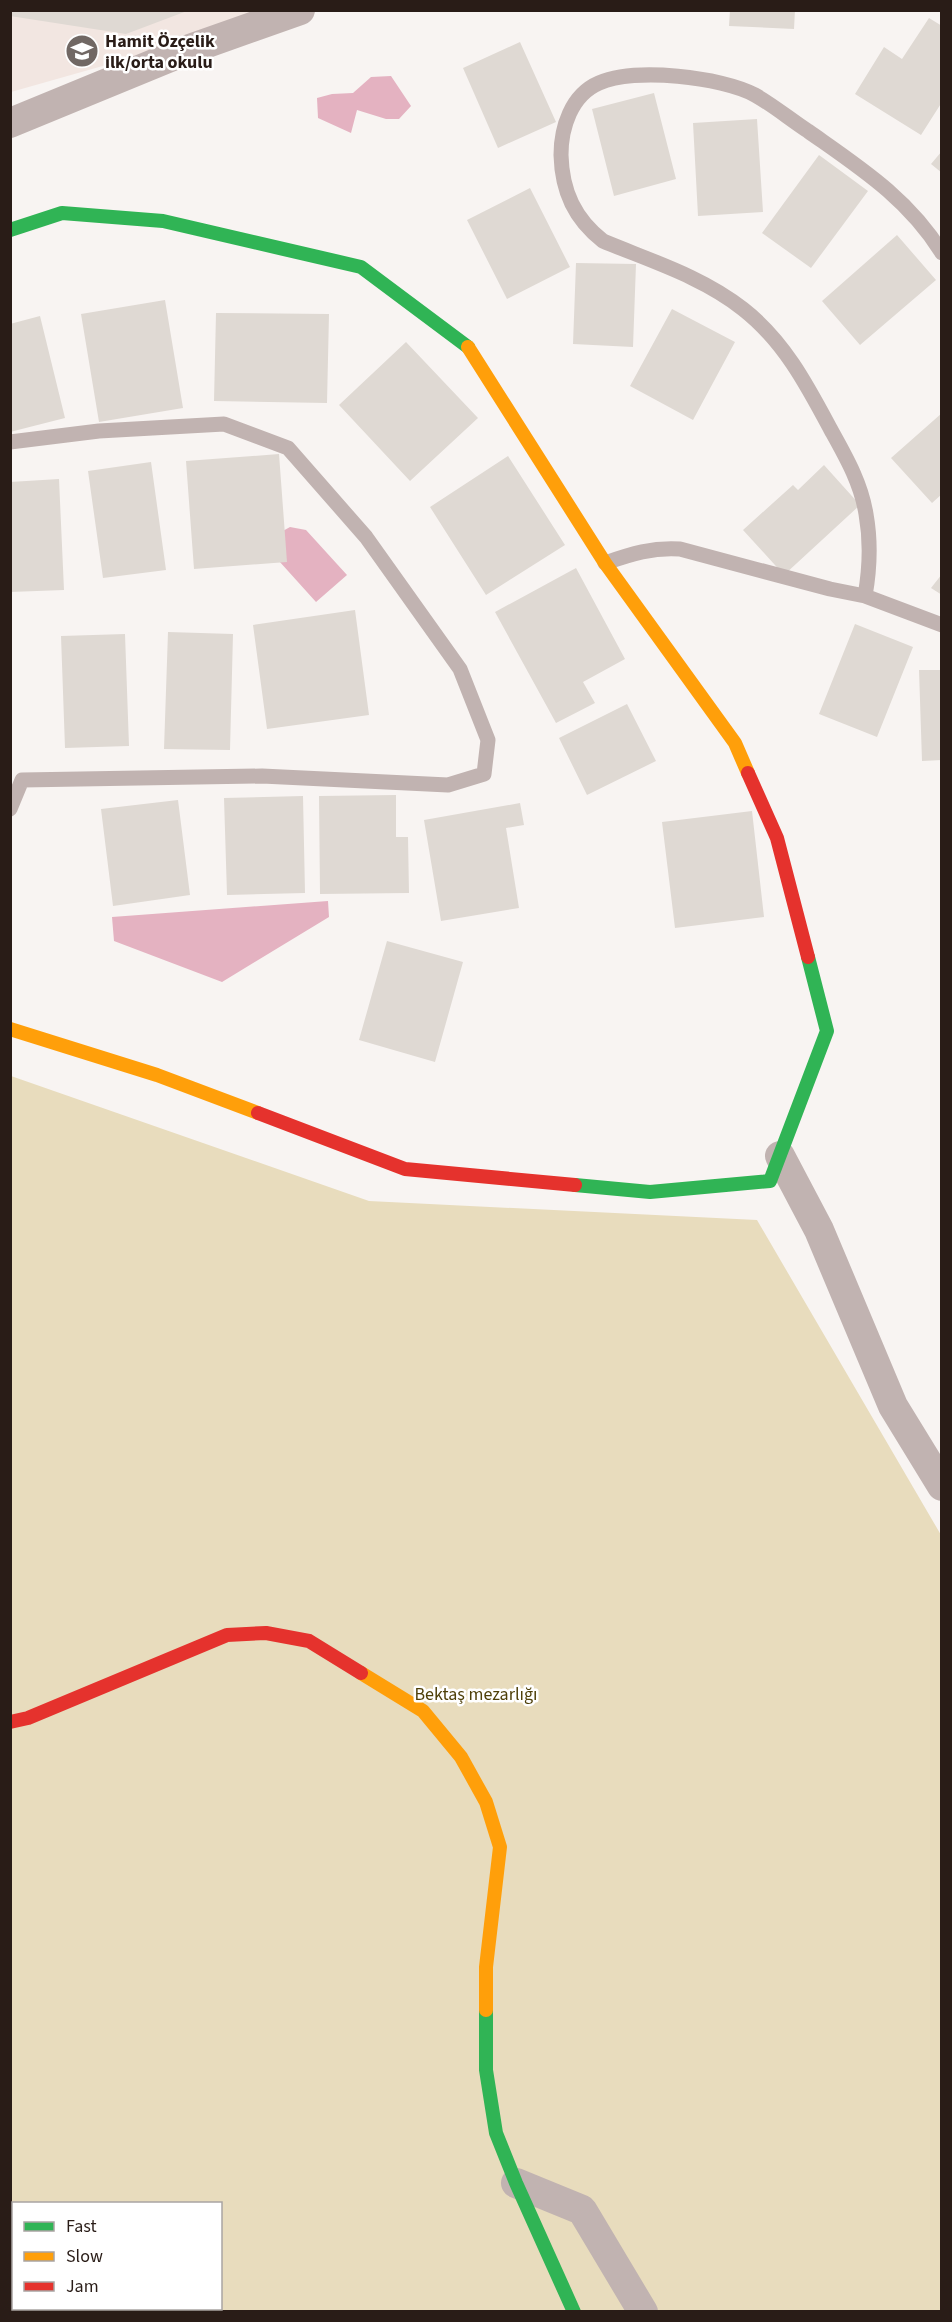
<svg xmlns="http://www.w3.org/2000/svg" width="952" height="2322" font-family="'Source Sans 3',sans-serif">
<rect width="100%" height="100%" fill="#f8f4f2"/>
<path fill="#f2e6e1" d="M 11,11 L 297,11 L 11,92 Z"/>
<path fill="#e8dcbd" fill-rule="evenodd" d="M 11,1076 L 369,1201 L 757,1220 L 941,1535 L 941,2311 L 11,2312 ZM 14,2204 L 220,2204 L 220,2308 L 14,2308 Z"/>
<path fill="#e4b2c1" d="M 391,76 L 411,106 L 399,119 L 386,119 L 357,110 L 351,133 L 318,118 L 317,98 L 332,94 L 353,93 L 371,77 Z
M 290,527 L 306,530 L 347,575 L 316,602 L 279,561 L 281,532 Z
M 328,901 L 329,917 L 222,982 L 114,941 L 112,917 Z"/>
<path fill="#dfd9d3" d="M 10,10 L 187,10 L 187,11 L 126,34 L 10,16 Z
M 730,10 L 795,10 L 794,29 L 729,26 Z
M 929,18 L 942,26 L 942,102 L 921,135 L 855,94 L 884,47 L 902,59 Z
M 520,42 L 556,122 L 498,148 L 463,68 Z
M 654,93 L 676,179 L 614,196 L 592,109 Z
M 757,119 L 763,212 L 698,216 L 693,123 Z
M 942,151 L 942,173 L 931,164 Z
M 819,155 L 868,191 L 811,268 L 762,233 Z
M 530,188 L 570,267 L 507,299 L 467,220 Z
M 897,235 L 936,280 L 860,345 L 822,301 Z
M 576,263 L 636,264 L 633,347 L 573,344 Z
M 165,300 L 183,408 L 99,422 L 81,314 Z
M 672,309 L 735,342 L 693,420 L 630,386 Z
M 216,313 L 329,314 L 327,403 L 214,401 Z
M 40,316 L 65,418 L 10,432 L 10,324 Z
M 406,342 L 478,418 L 410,481 L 339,405 Z
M 942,413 L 942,494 L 932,503 L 891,458 Z
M 279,454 L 287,562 L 194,569 L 186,461 Z
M 508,456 L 565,545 L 486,595 L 430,507 Z
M 151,462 L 166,570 L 103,578 L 88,471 Z
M 824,465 L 860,505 L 784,575 L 743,530 L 793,485 L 798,490 Z
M 59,479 L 64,590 L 10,592 L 10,482 Z
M 576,568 L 625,659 L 583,682 L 595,703 L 556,723 L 495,612 Z
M 942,574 L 942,595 L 931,588 Z
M 355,610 L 369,715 L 267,729 L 253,625 Z
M 855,624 L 913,647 L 877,737 L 819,714 Z
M 168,632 L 233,634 L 230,750 L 164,749 Z
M 125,634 L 129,746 L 65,748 L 61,636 Z
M 919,670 L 942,670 L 942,760 L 922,761 Z
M 627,704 L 656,761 L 587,795 L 559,738 Z
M 396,795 L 396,837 L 408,837 L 409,893 L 320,894 L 319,796 Z
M 303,796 L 305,893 L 227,895 L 224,798 Z
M 178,800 L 190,895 L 113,906 L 101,809 Z
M 520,803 L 524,825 L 506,828 L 519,908 L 441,921 L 424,820 Z
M 752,811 L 764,917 L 675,928 L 662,822 Z
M 387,941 L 463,962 L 435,1062 L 359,1040 Z"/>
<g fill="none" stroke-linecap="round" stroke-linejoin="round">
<path stroke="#c1b3b1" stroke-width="15" d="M 10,442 L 99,431 L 224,424 L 288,448 L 366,537 L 460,669 L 488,740 L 484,774 L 448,785 L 262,776 L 22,780 L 10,809
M 605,563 C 631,554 653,547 680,549 L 830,589 L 865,596 L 942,625
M 865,596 C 870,568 871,542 866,514 C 861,483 846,457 831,430 C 807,385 784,341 743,309 C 703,277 651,261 603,241 C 575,219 562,192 561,155 C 561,128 571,95 599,83 C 635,67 721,77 755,95 C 773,105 791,120 808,131 C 859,167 908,198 942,253"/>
<path stroke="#c1b3b1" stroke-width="30" d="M 10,123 L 190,49 L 300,10
M 780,1156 L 819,1230 L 893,1406 L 942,1486
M 516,2183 L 582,2210 L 643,2312"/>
<path stroke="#30b455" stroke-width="14" d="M 10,230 L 62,213 L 163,221 L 361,267 L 468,347
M 575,1185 L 650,1192 L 770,1181 L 827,1031 L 808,957
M 486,2010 L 486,2070 L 496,2133 L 516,2183 L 574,2312"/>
<path stroke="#ff9f0a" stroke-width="14" d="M 468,347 L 605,563 L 735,743 L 748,773
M 10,1029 L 157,1075 L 258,1113
M 361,1673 L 423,1711 L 461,1757 L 486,1802 L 500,1847 L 486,1967 L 486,2010"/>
<path stroke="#e5322d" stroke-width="14" d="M 748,773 L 777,838 L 808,957
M 258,1113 L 405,1169 L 575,1185
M 10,1722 L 28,1718 L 227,1635 L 266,1633 L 309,1641 L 361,1673"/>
</g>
<defs>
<g id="school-disc" transform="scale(1.725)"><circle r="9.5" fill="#716864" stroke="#fff"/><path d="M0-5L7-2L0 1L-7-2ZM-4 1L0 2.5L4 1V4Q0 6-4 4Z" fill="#fff"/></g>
</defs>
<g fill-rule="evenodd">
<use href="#school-disc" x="82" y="51"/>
</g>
<g text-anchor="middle" stroke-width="5" stroke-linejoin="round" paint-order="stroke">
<g font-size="18" font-weight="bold" fill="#291c17" stroke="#fff" text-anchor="start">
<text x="105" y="47">Hamit Özçelik<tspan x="105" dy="21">ilk/orta okulu</tspan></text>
</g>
<g font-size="18" fill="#4e3f08" stroke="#fff">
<text x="476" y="1700">Bektaş mezarlığı</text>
</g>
</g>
<rect width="952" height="2322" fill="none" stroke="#291c17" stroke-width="24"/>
<rect x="12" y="2202" width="210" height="108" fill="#ffffff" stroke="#a9a4a2" stroke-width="1.5"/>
<rect x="24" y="2222" width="30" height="9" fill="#30b455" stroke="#a9a4a2" stroke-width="1.5"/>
<text x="66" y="2232" font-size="18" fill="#291c17">Fast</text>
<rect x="24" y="2252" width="30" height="9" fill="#ff9f0a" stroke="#a9a4a2" stroke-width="1.5"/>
<text x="66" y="2262" font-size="18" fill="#291c17">Slow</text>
<rect x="24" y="2282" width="30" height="9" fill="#e5322d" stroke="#a9a4a2" stroke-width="1.5"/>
<text x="66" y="2292" font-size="18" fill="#291c17">Jam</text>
</svg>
